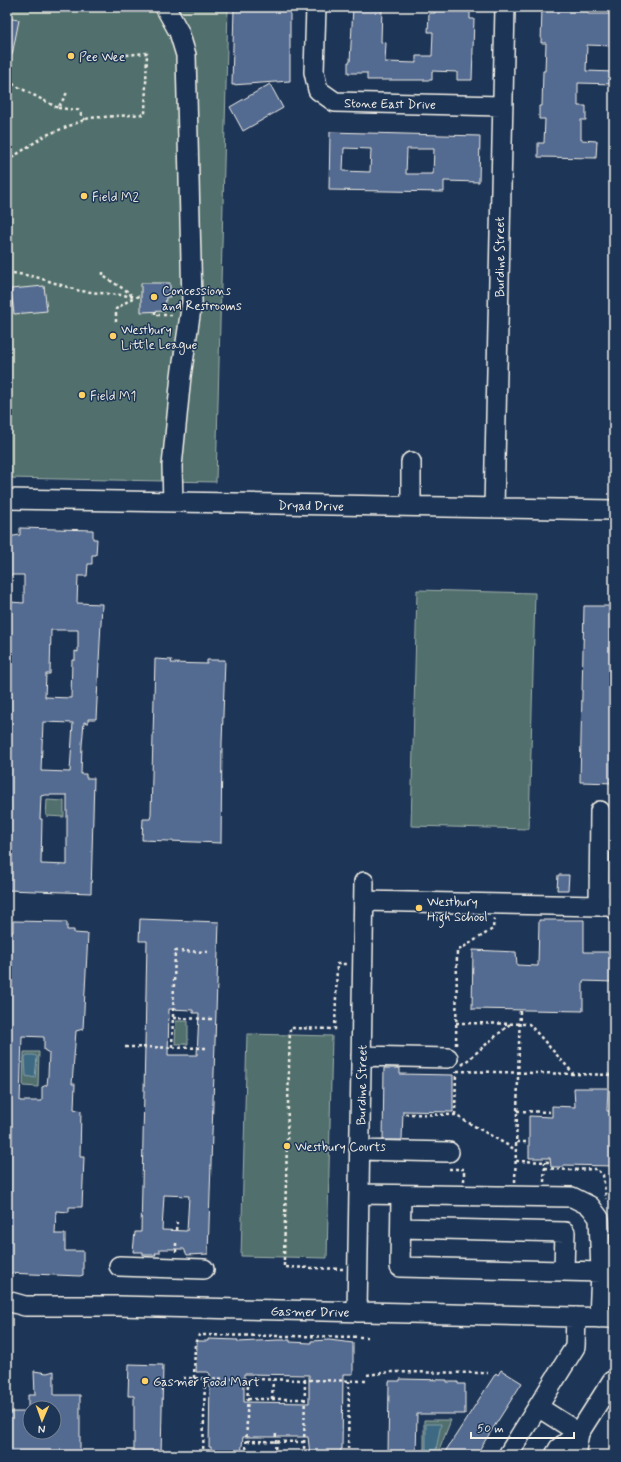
<svg xmlns="http://www.w3.org/2000/svg" width="621" height="1462" font-family="Mynerve,sans-serif">
<rect width="100%" height="100%" fill="#1d3557"/>
<filter id="ink" filterUnits="userSpaceOnUse"><feTurbulence type="fractalNoise" baseFrequency=".025" numOctaves="2"/><feDisplacementMap in="SourceGraphic" scale="8" xChannelSelector="R" yChannelSelector="G"/><feConvolveMatrix kernelMatrix="1 2 1 2 8 2 1 2 1" color-interpolation-filters="sRGB"/></filter>
<g filter="url(#ink)">
<path fill="#516f6d" stroke="#a2b0aa" d="M 7,7 L 228,7 L 216,482 L 7,478 Z
M 417,590 L 535,593 L 529,829 L 411,826 Z
M 47,800 L 64,801 L 64,817 L 46,816 Z
M 176,1021 L 188,1021 L 188,1044 L 175,1044 Z
M 247,1034 L 332,1036 L 327,1258 L 241,1256 Z
M 24,1052 L 39,1052 L 38,1087 L 23,1086 Z
M 424,1420 L 451,1420 L 438,1453 L 424,1452 Z"/>
<path fill="#3d6982" stroke="#869fab" d="M 27,1055 L 34,1055 L 37,1057 L 35,1078 L 26,1076 L 25,1057 Z
M 426,1424 L 441,1424 L 436,1450 L 426,1450 Z"/>
<path fill="#536b91" stroke="#f4f1e8" fill-rule="evenodd" d="M 234,7 L 290,7 L 290,81 L 232,85 Z
M 353,7 L 382,7 L 381,42 L 386,43 L 385,62 L 416,63 L 416,56 L 432,56 L 433,32 L 428,32 L 429,13 L 435,13 L 435,7 L 470,7 L 470,19 L 474,19 L 472,80 L 457,80 L 457,72 L 432,71 L 432,80 L 367,80 L 367,73 L 348,73 L 348,62 L 350,62 Z
M 542,7 L 588,7 L 588,14 L 614,14 L 614,46 L 587,45 L 586,71 L 614,72 L 614,84 L 578,83 L 578,106 L 586,106 L 586,120 L 581,120 L 581,140 L 597,141 L 596,158 L 538,157 L 538,143 L 544,143 L 545,119 L 539,119 L 539,106 L 542,106 L 543,71 L 545,71 L 546,43 L 541,43 Z
M 7,18 L 19,20 L 12,55 L 7,54 Z
M 270,84 L 283,108 L 243,131 L 230,107 Z
M 330,132 L 480,136 L 479,182 L 444,181 L 444,192 L 329,190 ZM 344,148 L 371,149 L 370,172 L 343,171 ZM 407,149 L 434,149 L 433,174 L 406,174 Z
M 141,283 L 170,283 L 170,297 L 166,297 L 165,311 L 141,312 Z
M 44,286 L 47,311 L 14,314 L 11,289 Z
M 20,528 L 93,530 L 93,539 L 97,539 L 96,555 L 92,555 L 92,564 L 88,564 L 87,576 L 78,576 L 77,603 L 102,604 L 96,719 L 88,719 L 88,723 L 84,722 L 82,745 L 81,774 L 86,774 L 86,778 L 94,778 L 91,893 L 7,890 L 7,695 L 10,602 L 24,603 L 24,575 L 7,575 L 7,537 L 20,535 ZM 51,630 L 78,630 L 78,652 L 75,651 L 75,660 L 72,660 L 71,698 L 45,697 L 46,674 L 50,674 ZM 43,722 L 73,723 L 70,772 L 41,771 ZM 45,795 L 67,795 L 67,865 L 41,864 L 42,819 L 40,819 L 41,796 Z
M 584,606 L 614,606 L 614,783 L 580,782 Z
M 155,659 L 172,660 L 171,663 L 207,664 L 207,660 L 225,660 L 222,743 L 221,843 L 142,840 L 143,819 L 150,819 L 151,815 Z
M 558,875 L 569,875 L 568,890 L 557,890 Z
M 140,919 L 219,922 L 208,1254 L 187,1255 L 184,1249 L 160,1249 L 160,1253 L 155,1253 L 156,1255 L 143,1255 L 143,1252 L 133,1252 L 135,1232 L 141,1232 L 145,1045 L 147,941 L 139,941 ZM 169,1009 L 193,1010 L 193,1013 L 199,1013 L 197,1055 L 168,1055 ZM 164,1195 L 189,1196 L 187,1231 L 162,1230 Z
M 539,920 L 584,920 L 584,952 L 614,952 L 614,982 L 583,981 L 583,1011 L 472,1009 L 473,950 L 516,952 L 517,965 L 538,966 Z
M 13,921 L 67,922 L 67,930 L 74,930 L 74,933 L 88,934 L 83,1029 L 76,1031 L 72,1084 L 75,1084 L 74,1109 L 81,1111 L 80,1157 L 84,1157 L 82,1207 L 69,1207 L 69,1212 L 56,1211 L 55,1234 L 65,1234 L 65,1251 L 83,1251 L 83,1275 L 80,1276 L 7,1273 L 7,938 L 9,938 L 10,932 L 13,932 ZM 22,1036 L 44,1037 L 44,1050 L 49,1053 L 48,1075 L 47,1085 L 42,1087 L 42,1101 L 20,1101 Z
M 384,1068 L 400,1068 L 400,1074 L 453,1075 L 453,1112 L 403,1111 L 402,1140 L 383,1140 Z
M 574,1088 L 608,1088 L 607,1111 L 614,1111 L 614,1166 L 563,1165 L 563,1167 L 551,1167 L 550,1158 L 529,1158 L 529,1116 L 552,1117 L 552,1106 L 575,1107 Z
M 208,1339 L 238,1340 L 238,1342 L 278,1340 L 290,1340 L 290,1342 L 311,1343 L 311,1341 L 329,1340 L 353,1343 L 353,1374 L 343,1374 L 342,1449 L 341,1449 L 340,1455 L 310,1455 L 308,1437 L 243,1437 L 241,1455 L 211,1455 L 211,1447 L 209,1447 L 210,1374 L 208,1372 L 196,1372 L 197,1341 L 208,1341 ZM 244,1374 L 309,1375 L 309,1403 L 244,1402 Z
M 129,1364 L 163,1365 L 161,1455 L 134,1455 L 134,1396 L 128,1396 Z
M 501,1370 L 522,1383 L 476,1455 L 443,1455 L 485,1390 L 496,1373 L 498,1375 Z
M 34,1371 L 47,1373 L 54,1371 L 54,1395 L 80,1395 L 80,1455 L 7,1455 L 7,1412 L 30,1412 L 30,1432 L 54,1432 L 54,1408 L 28,1408 L 28,1395 L 35,1395 Z
M 400,1379 L 447,1380 L 447,1382 L 458,1382 L 458,1384 L 465,1384 L 465,1414 L 417,1414 L 416,1455 L 388,1455 L 389,1381 L 400,1381 Z"/>
<g fill="none" stroke-linecap="round" stroke-linejoin="round">
<g stroke="#f4f1e8" stroke-width="22">
<path id="minor" d="M 165,7 L 179,32 L 186,55 L 192,302 L 181,376 L 172,466 L 173,502
M 316,7 L 314,72 L 318,90 L 335,102 L 501,106
M 411,462 L 411,506
M 7,499 L 614,510
M 494,508 L 505,7
M 364,901 L 599,906 L 612,906 L 614,909
M 599,906 L 600,811
M 361,1056 L 448,1058
M 359,1150 L 449,1152
M 359,1194 L 572,1197 L 590,1206 L 599,1218 L 601,1272 L 599,1318
M 401,1195 L 400,1267 L 601,1272
M 401,1228 L 565,1232 L 564,1271
M 119,1266 L 204,1269
M 7,1301 L 25,1306 L 118,1306 L 614,1318
M 357,1312 L 364,882
M 538,1407 L 579,1433 L 612,1381
M 508,1455 L 575,1347 L 576,1317
M 555,1455 L 559,1448 L 579,1433
M 575,1455 L 579,1433"/>
</g>
<path stroke="#f4f1e8" stroke-width="2.5" stroke-dasharray="3 3" stroke-linecap="butt" d="M 7,81 L 58,108 L 68,91
M 58,108 L 78,110 L 85,120
M 7,161 L 44,136 L 89,118 L 145,114 L 147,53 L 126,55
M 7,272 L 36,277 L 80,291 L 141,297
M 103,272 L 103,276 L 130,293 L 131,296
M 155,311 L 155,315 L 175,315
M 116,322 L 116,309 L 134,297
M 7,389 L 11,408
M 173,1018 L 212,1019
M 456,1023 L 529,1024 L 573,1073
M 456,1045 L 457,951 L 493,929 L 494,918
M 125,1047 L 208,1048
M 172,1047 L 175,951 L 211,952
M 462,1065 L 510,1024
M 457,1071 L 614,1075
M 517,1111 L 552,1112
M 405,1114 L 455,1115 L 516,1150
M 455,1115 L 456,1072
M 517,1142 L 529,1142
M 516,1161 L 551,1162
M 545,1168 L 570,1170 L 596,1169 L 603,1175 L 606,1199
M 449,1169 L 464,1169 L 464,1181
M 515,1182 L 520,1010
M 544,1182 L 545,1162
M 176,1230 L 177,1222
M 176,1252 L 176,1242
M 343,1269 L 284,1267 L 284,1257 L 290,1028 L 335,1029 L 337,964 L 348,964
M 367,1375 L 390,1372 L 488,1373
M 183,1378 L 366,1381
M 194,1378 L 195,1343 L 199,1335 L 367,1337
M 248,1399 L 304,1399
M 272,1399 L 273,1380
M 247,1441 L 304,1442
M 203,1455 L 205,1378
M 246,1455 L 248,1379
M 275,1455 L 276,1432
M 304,1455 L 305,1380
M 348,1455 L 349,1381"/>
<use href="#minor" stroke="#1d3557" stroke-width="19"/>
</g>
</g>
<g fill="#ffd166" stroke="#1d3557" stroke-width="1.5">
<circle cx="71" cy="56" r="4"/>
<circle cx="84" cy="196" r="4"/>
<circle cx="154" cy="297" r="4"/>
<circle cx="113" cy="336" r="4"/>
<circle cx="82" cy="395" r="4"/>
<circle cx="419" cy="908" r="4"/>
<circle cx="287" cy="1146" r="4"/>
<circle cx="145" cy="1381" r="4"/>
</g>
<g text-anchor="middle" stroke-width="3" stroke-linejoin="round" paint-order="stroke">
<g font-size="13" fill="#f4f1e8" stroke="#1d3557" text-anchor="start">
<text x="79" y="61">Pee Wee</text>
<text x="92" y="201">Field M2</text>
<text x="162" y="295">Concessions<tspan x="162" dy="15">and Restrooms</tspan></text>
<text x="121" y="334">Westbury<tspan x="121" dy="15">Little League</tspan></text>
<text x="90" y="400">Field M1</text>
<text x="427" y="906">Westbury<tspan x="427" dy="15">High School</tspan></text>
<text x="295" y="1151">Westbury Courts</text>
<text x="153" y="1386">Gasmer Food Mart</text>
</g>
<g font-size="13" fill="#f4f1e8" stroke="#1d3557">
<text transform="translate(390 103) rotate(1)" y="5">Stone East Drive</text>
<text transform="translate(499 257) rotate(-90)" y="5">Burdine Street</text>
<text transform="translate(311 505) rotate(1)" y="5">Dryad Drive</text>
<text transform="translate(361 1085) rotate(-89)" y="5">Burdine Street</text>
<text transform="translate(310 1311) rotate(1)" y="5">Gasmer Drive</text>
</g>
</g>
<rect width="621" height="1462" fill="none" stroke="#1d3557" stroke-width="24"/>
<rect x="12" y="12" width="597" height="1438" fill="none" stroke="#f4f1e8" stroke-width="1.5" filter="url(#ink)"/>
<g transform="translate(42 1420) rotate(182)"><circle r="19" fill="#1d3557" stroke="#738091"/>
<path d="M0-3L7 15L0 10L-7 15Z" fill="#ffd166"/>
<text y="-6" font-size="11" font-weight="bold" text-anchor="middle" fill="#f4f1e8">N</text>
</g>
<path d="M471 1432v6h103v-6" fill="none" stroke="#f4f1e8" stroke-width="2"/>
<text x="477" y="1432" font-size="12" fill="#f4f1e8" stroke="#1d3557" stroke-width="3" paint-order="stroke">50 m</text>
</svg>
